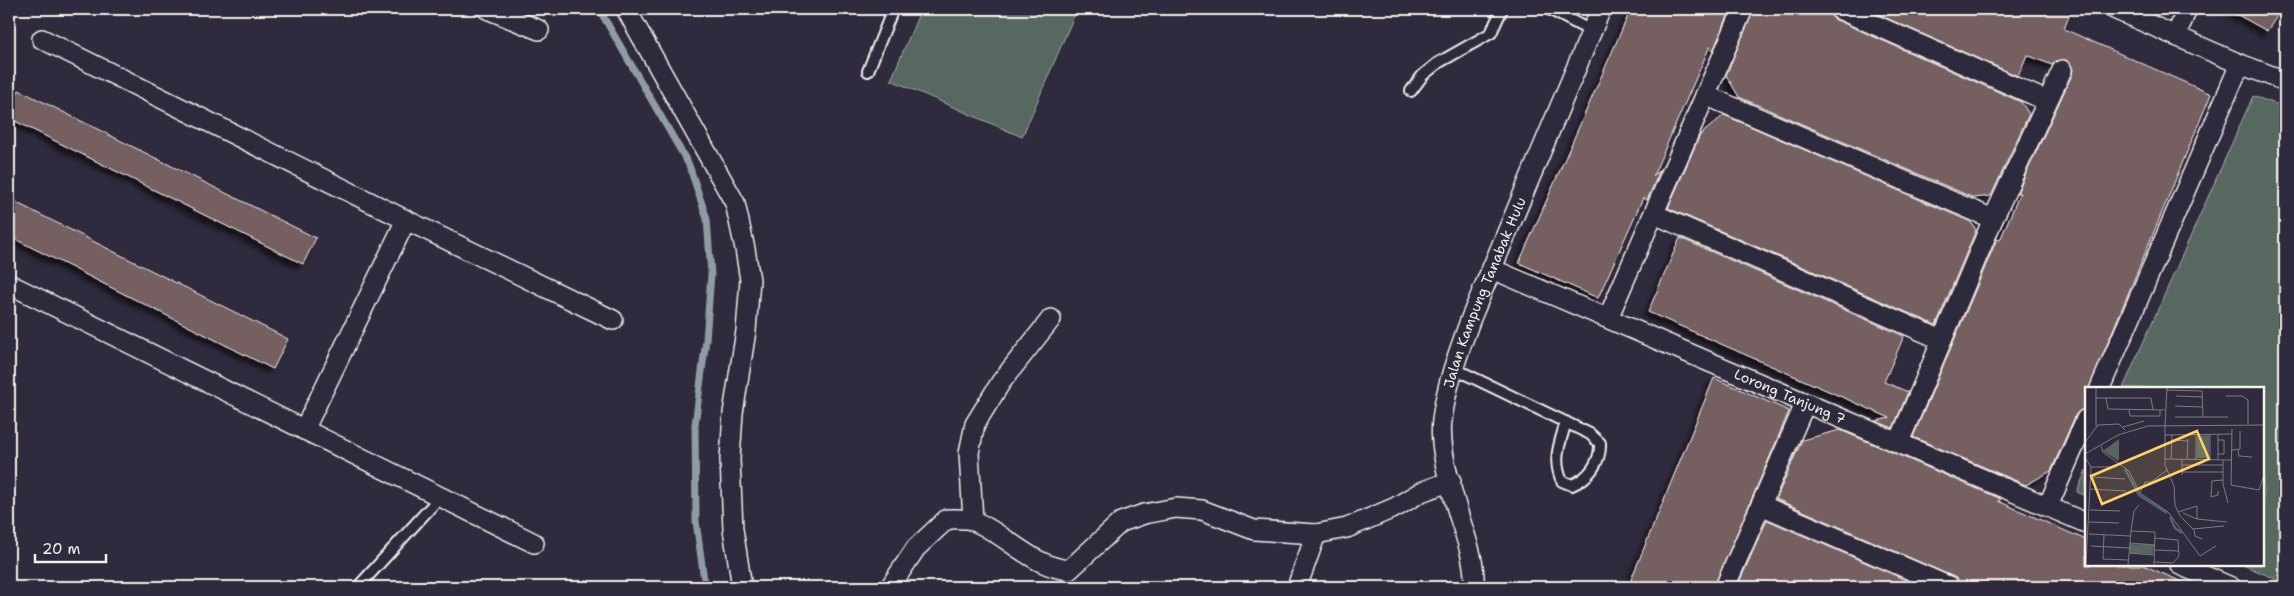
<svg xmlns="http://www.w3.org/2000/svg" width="2294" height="596" font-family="'Shantell Sans',sans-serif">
<defs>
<filter id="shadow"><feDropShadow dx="-4.5" dy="4.5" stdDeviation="2.5" flood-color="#0009"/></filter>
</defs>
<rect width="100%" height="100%" fill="#2f2a3d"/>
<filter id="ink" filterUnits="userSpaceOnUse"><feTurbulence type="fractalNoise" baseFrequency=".02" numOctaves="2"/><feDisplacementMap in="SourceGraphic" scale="10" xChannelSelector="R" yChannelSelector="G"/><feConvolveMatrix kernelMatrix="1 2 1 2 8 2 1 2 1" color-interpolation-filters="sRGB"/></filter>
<g filter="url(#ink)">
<path fill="#57675f" stroke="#a6aca4" d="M 921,9 L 1077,9 L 1022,137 L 891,80 Z
M 2253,96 L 2285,107 L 2285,583 L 2243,565 L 2263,565 L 2263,388 L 2123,388 Z
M 2086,470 L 2086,496 L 2077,492 Z"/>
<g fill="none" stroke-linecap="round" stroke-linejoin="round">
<path stroke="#909ca4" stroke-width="7" d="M 599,9 L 689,165 L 707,219 L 711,274 L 706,340 L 695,425 L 696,521 L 705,587"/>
</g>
<path fill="#745f61" stroke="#f4f1e8" filter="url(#shadow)" d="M 1631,9 L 1731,9 L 1713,51 L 1710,46 L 1653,176 L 1661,168 L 1647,200 L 1643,198 L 1598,298 L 1519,263 Z
M 1754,9 L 1828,9 L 1830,15 L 1834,19 L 2021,102 L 2029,114 L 1991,196 L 1974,198 L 1739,97 L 1726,75 Z
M 1866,9 L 2072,9 L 2064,29 L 2211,94 L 2089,388 L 2086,388 L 2086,402 L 2084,408 L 2076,414 L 2051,471 L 2026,485 L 1913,437 L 1997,239 L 2000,240 L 2020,193 L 2017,193 L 2072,75 L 2073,69 L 2066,60 L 2056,61 L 2052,65 L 2027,55 L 2018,76 Z
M 2227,9 L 2282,9 L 2267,31 Z
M 19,90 L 316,238 L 303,264 L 9,118 L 9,112 Z
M 1724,115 L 1971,222 L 1976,230 L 1936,325 L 1668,208 L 1700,135 Z
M 9,199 L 288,339 L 273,369 L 9,236 Z
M 1680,238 L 1904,336 L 1884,382 L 1908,392 L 1893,428 L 1876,421 L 1890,418 L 1648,312 Z
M 1714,378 L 1789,411 L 1774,447 L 1714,587 L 1628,587 Z
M 1840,430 L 2001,499 L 1998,501 L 2086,540 L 2086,565 L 2143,565 L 2194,587 L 1961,587 L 1959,581 L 1954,577 L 1776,499 L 1802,440 Z
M 1767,520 L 1922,587 L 1737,587 Z"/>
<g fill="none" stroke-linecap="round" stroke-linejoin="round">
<g stroke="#f4f1e8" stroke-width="14">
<path id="service" d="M 1549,9 L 1591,31
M 868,71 L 893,9
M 1411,91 L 1423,75 L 1438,63 L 1491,33 L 1502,9
M 1453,368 L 1590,434 L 1600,443 C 1601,462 1589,478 1572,485 L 1562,481 C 1552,460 1560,443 1566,422
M 358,587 L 440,497"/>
</g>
<g stroke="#f4f1e8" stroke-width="22">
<g id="minor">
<path d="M 487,9 L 539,30"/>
<path d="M 626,9 L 735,203 L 745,249 L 750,280 L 746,331 L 733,413 L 730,459 L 733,529 L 742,587"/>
<path d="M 1839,9 L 2047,101"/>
<path d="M 2114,9 L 2240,64 L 2285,81"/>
<path d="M 2176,36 L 2187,9"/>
<path d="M 42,39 L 406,220 L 613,320"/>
<path d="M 1705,95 L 1993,219"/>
<path d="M 1654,214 L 1942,340"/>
<path id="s1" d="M 1492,269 L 2086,523"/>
<path d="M 9,284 L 534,543"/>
<path d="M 1608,318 L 1743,9"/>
<path d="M 2100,388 L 2240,64"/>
<path d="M 304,430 L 406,220"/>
<path d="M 1899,442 L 1993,219 L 2062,70"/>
<path d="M 1761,505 L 1950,587"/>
<path d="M 2048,506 L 2086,419"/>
<path d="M 973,520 L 969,453 L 975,424 L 1001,382 L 1051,319"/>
<path d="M 2180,565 L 2231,587"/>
<path d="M 890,587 L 916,548 L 947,519 C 955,519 967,518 974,521 C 1007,535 1033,567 1069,570 L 1121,522 L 1144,514 L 1176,508 L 1202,510 L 1254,530 L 1316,534 L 1347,528 L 1396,507 L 1421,492 L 1451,481"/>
<path d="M 1297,587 L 1316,534"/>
<path id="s2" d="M 1474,587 C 1476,558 1462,529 1455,502 C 1448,478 1439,445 1442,420 C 1446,385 1459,351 1471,318 L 1601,9"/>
<path d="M 1725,587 L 1805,404"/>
</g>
</g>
<use href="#service" stroke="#2f2a3d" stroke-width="10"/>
<use href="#minor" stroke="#2f2a3d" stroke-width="19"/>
</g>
</g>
<g text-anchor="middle" stroke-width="4.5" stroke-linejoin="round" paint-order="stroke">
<g font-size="14" fill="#f4f1e8" stroke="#2f2a3d">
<text dy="5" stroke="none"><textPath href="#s2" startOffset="306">Jalan Kampung Tanabak Hulu</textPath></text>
<text dy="5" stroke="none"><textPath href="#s1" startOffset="324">Lorong Tanjung 7</textPath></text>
</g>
</g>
<g transform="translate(2085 387)">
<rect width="179" height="179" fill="#2f2a3d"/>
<path d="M 124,48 L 124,71 L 112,71 L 112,49 ZM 34,52 L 34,74 L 18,64 ZM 45,157 L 69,158 L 68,167 L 45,166 Z" fill="#57675f"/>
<path fill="none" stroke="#4d6477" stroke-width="2.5" d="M 40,82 L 54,108 L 82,126M 85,130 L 90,141 L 97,146"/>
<path fill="none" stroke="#7e7a81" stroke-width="1" d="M 81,3 L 117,4 L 118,30M 91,9 L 118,10M 141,9 L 157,9 L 163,13 L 163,37M 10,11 L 66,11 L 68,23M 21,11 L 23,22 L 80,23M 90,19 L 118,20M 44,23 L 45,29 L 75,29 L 75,23M 90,30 L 143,30M 11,39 L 11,1M 80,39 L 80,78 L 89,99 L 90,118 L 95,129 L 109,143 L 110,149 L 117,152M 80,39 L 82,1M 38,40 L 59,34M 147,42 L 146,98 L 174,103 L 179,88M 133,47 L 133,73M 80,48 L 147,47M 87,53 L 103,54M 0,55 L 13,38 L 34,37 L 40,43M 16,59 L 18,65 L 44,84 L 55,106 L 83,125 L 115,169 L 131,159M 147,63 L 155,62 L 155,44M 153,63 L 154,69 L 167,70M 0,67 L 33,48 L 63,39 L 179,38M 133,67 L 139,67 L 139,53 L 133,53M 0,70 L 6,80 L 1,178M 80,72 L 146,73M 86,72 L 87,48M 102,72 L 103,52M 111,72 L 111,48M 125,73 L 125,47M 138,73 L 138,97 L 143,116M 97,78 L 138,78M 6,80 L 31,80M 97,85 L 138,85M 97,88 L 97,72M 8,90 L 40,92M 5,102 L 41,104M 133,104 L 133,108 L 126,110 L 127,94 L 138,93M 55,106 L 60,95 L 66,95 L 82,83M 5,123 L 35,124M 93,125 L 112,119 L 112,132 L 142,135M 98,126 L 112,132M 4,135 L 34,136M 108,142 L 139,139M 46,144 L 49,124 L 54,118M 4,147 L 45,149M 19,148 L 18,172 L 43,173M 45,156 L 70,158M 6,159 L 44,161M 70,163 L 94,164M 44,166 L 69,168M 69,175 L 88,176 L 94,169 L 93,153 L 70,151M 43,178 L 46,144 L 70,145 L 69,178"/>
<path fill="#ffd166" fill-opacity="0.15" stroke="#ffd166" stroke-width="2.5" d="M 112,44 L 124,72 L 17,117 L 6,89 Z"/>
<rect width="179" height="179" fill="none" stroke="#f4f1e8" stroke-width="2.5"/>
</g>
<rect width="2294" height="596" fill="none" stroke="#2f2a3d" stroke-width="30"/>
<rect x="15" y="15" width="2264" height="566" fill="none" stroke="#f4f1e8" stroke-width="2" filter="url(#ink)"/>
<path d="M35 554v8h71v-8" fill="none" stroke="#f4f1e8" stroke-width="2.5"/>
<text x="42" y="554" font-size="15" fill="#f4f1e8" stroke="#2f2a3d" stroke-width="4" paint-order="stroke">20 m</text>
</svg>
